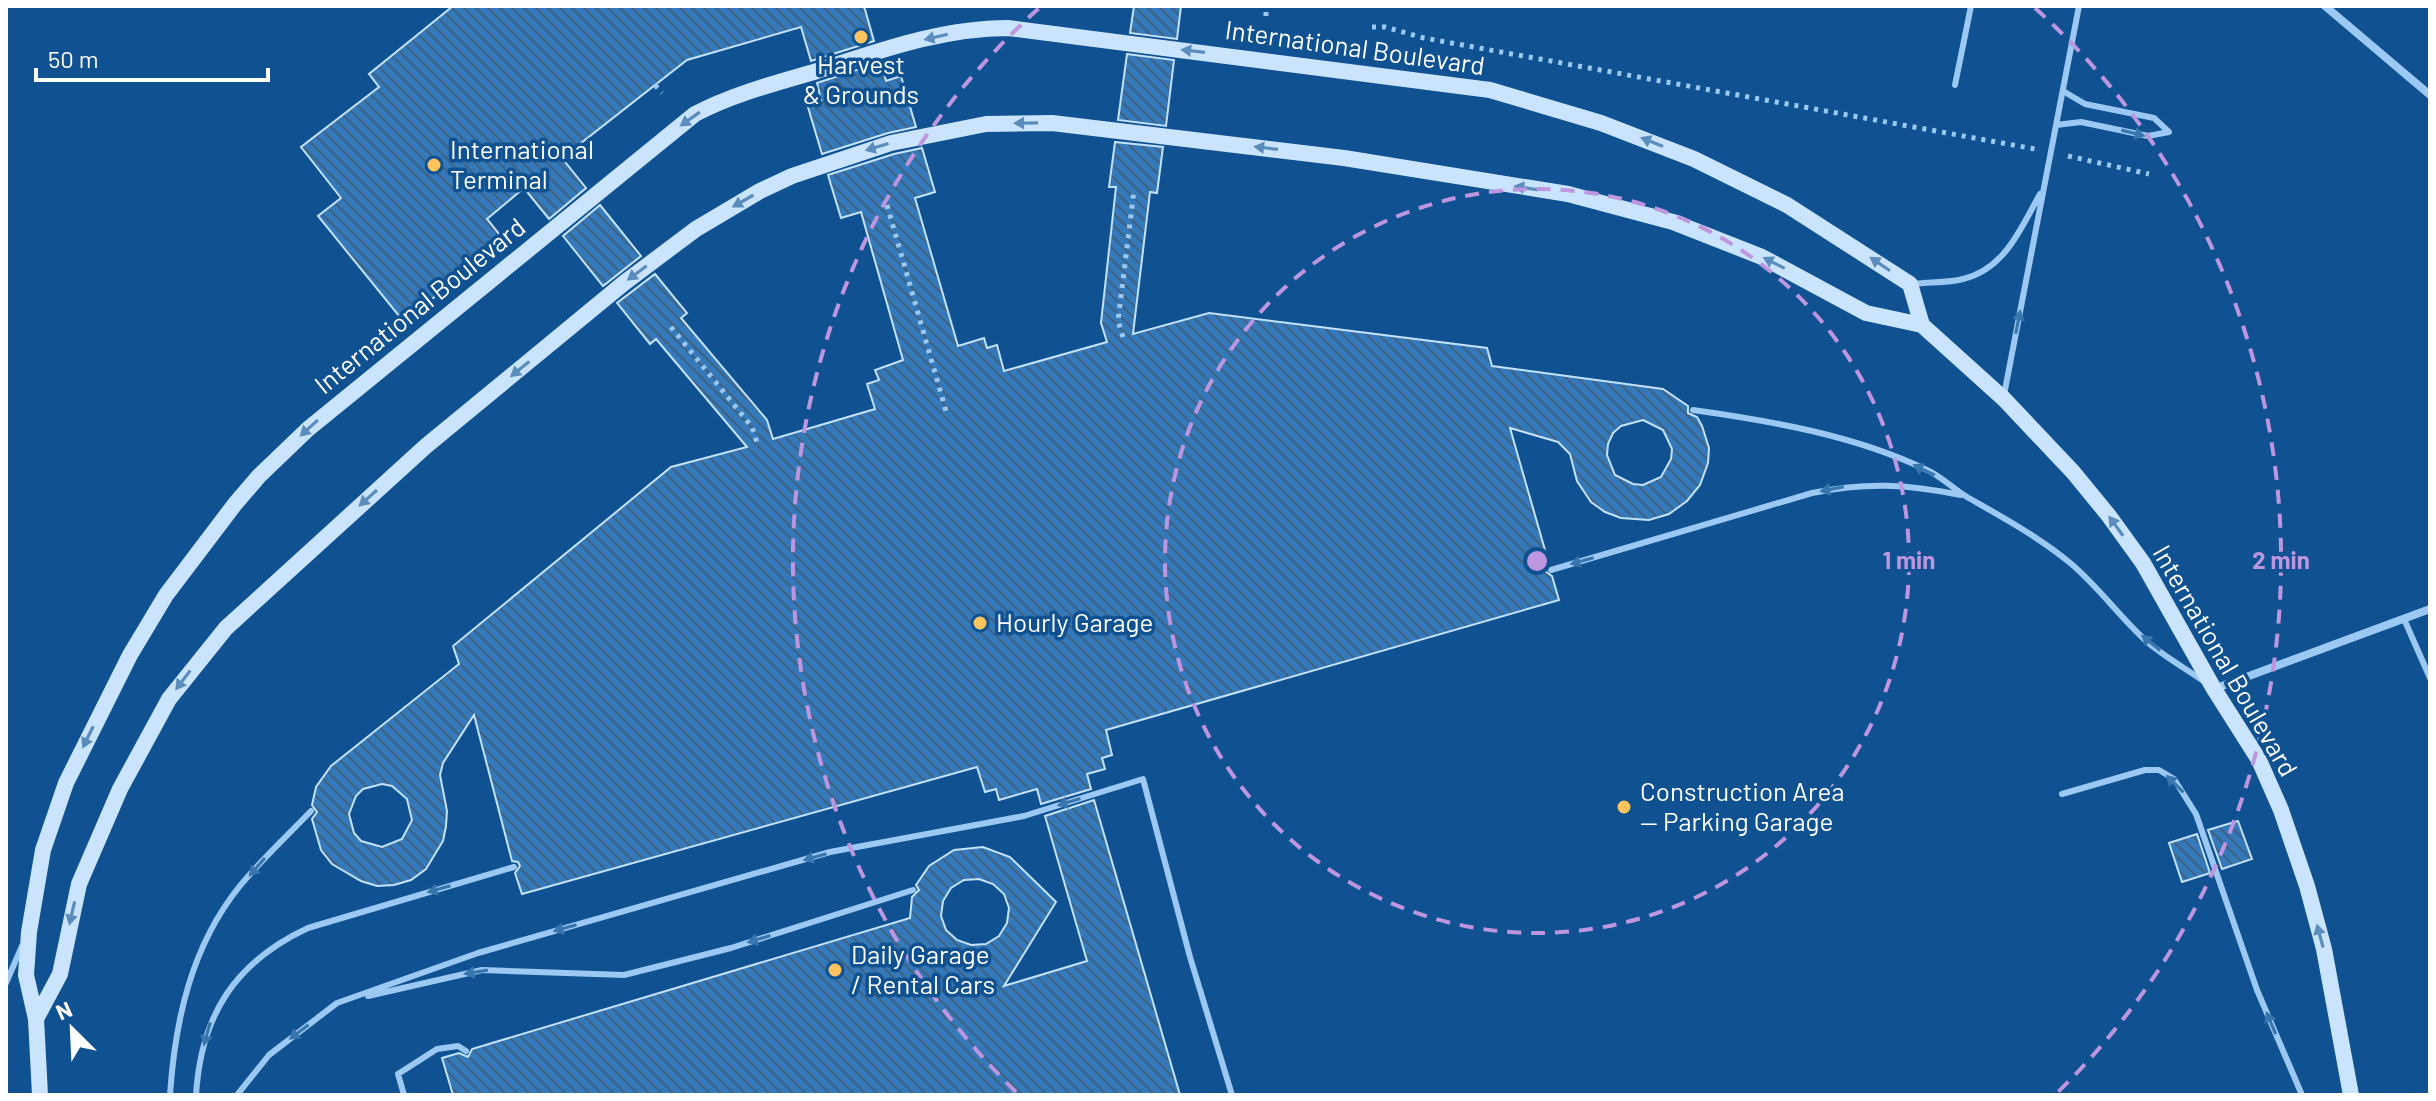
<svg xmlns="http://www.w3.org/2000/svg" width="2436" height="1101" font-family="Barlow,sans-serif">
<defs>
<pattern id="building-back-hatch" width="6" height="6" patternUnits="userSpaceOnUse" patternTransform="scale(2)"><rect width="6" height="6" fill="#3479b9"/><path d="M-1 5l2 2M0 0l6 6M5-1l2 2" fill="none" stroke="#406282"/></pattern>
</defs>
<rect width="100%" height="100%" fill="#105291"/>
<path fill="url(#building-back-hatch)" stroke="#c3e2fe" stroke-width="2" fill-rule="evenodd" d="M 453,6 L 864,6 L 874,41 L 811,61 L 801,27 L 687,60 L 562,158 L 586,188 L 549,219 L 524,188 L 487,219 L 504,240 L 404,322 L 318,216 L 341,198 L 301,147 L 379,87 L 369,74 Z
M 1134,6 L 1181,6 L 1177,39 L 1130,33 Z
M 1127,54 L 1174,60 L 1166,126 L 1118,120 Z
M 881,62 L 886,81 L 901,76 L 916,127 L 888,133 L 822,154 L 807,104 L 821,100 L 817,83 Z
M 1115,142 L 1163,147 L 1157,193 L 1150,192 L 1133,334 L 1209,313 L 1487,348 L 1492,366 L 1663,389 L 1688,406 L 1688,413 L 1697,417 L 1702,426 L 1709,448 L 1708,463 L 1700,485 L 1687,501 L 1669,514 L 1649,520 L 1621,518 L 1605,512 L 1591,502 L 1577,481 L 1570,454 L 1558,442 L 1510,428 L 1549,564 L 1545,571 L 1552,576 L 1559,600 L 1106,730 L 1112,755 L 1102,758 L 1105,769 L 1087,774 L 1091,789 L 1041,804 L 1037,789 L 999,800 L 996,789 L 985,792 L 977,767 L 522,894 L 515,873 L 520,866 L 518,862 L 512,861 L 474,715 L 443,763 L 440,775 L 447,811 L 446,826 L 443,841 L 426,869 L 411,880 L 394,885 L 377,886 L 361,881 L 332,864 L 321,850 L 312,819 L 317,812 L 312,805 L 316,787 L 331,766 L 459,664 L 453,646 L 671,467 L 747,447 L 656,339 L 650,344 L 617,303 L 655,274 L 687,313 L 681,318 L 767,420 L 773,439 L 875,409 L 867,384 L 879,380 L 875,370 L 903,360 L 861,212 L 841,218 L 828,175 L 894,154 L 922,148 L 935,192 L 915,198 L 958,346 L 984,338 L 987,348 L 997,345 L 1004,371 L 1107,342 L 1101,323 L 1116,187 L 1109,187 ZM 1643,420 L 1663,430 L 1672,449 L 1671,459 L 1661,477 L 1643,485 L 1633,484 L 1615,475 L 1607,455 L 1608,444 L 1613,433 L 1621,426 ZM 382,784 L 392,786 L 407,799 L 412,820 L 402,839 L 382,847 L 361,841 L 354,833 L 349,814 L 356,796 L 363,789 Z
M 600,205 L 641,256 L 603,286 L 563,236 Z
M 1094,800 L 1180,1095 L 453,1095 L 442,1058 L 459,1053 L 468,1057 L 472,1049 L 910,918 L 912,897 L 919,890 L 916,885 L 929,866 L 954,850 L 983,847 L 1010,857 L 1056,902 L 1004,986 L 1087,961 L 1045,816 ZM 979,879 L 993,884 L 1004,894 L 1009,908 L 1007,923 L 999,936 L 986,944 L 971,945 L 957,940 L 946,930 L 941,916 L 943,901 L 951,888 L 964,880 Z
M 2238,821 L 2252,859 L 2222,869 L 2208,830 Z
M 2197,834 L 2210,873 L 2182,882 L 2169,843 Z"/>
<g fill="none" stroke-linecap="round" stroke-linejoin="round">
<path stroke="#9bc9f3" stroke-width="5" stroke-dasharray="4 6" stroke-linecap="butt" d="M 1266,12 L 1266,19
M 1372,27 L 1385,27 L 1424,38 L 2035,149
M 655,85 L 662,93
M 2068,156 L 2149,174
M 887,205 L 946,411
M 671,327 L 752,427 L 757,443
M 1123,337 L 1118,321 L 1134,190"/>
<path stroke="#9bc9f3" stroke-width="6" d="M 1955,85 L 1971,6
M 2056,125 L 2081,122 L 2148,136 L 2169,132 L 2154,118 L 2085,104 L 2063,91
M 1914,284 C 1930,282 1948,283 1963,279 C 2005,269 2021,228 2040,194
M 2004,395 L 2079,6
M 1693,410 C 1771,421 1854,435 1927,470 C 1941,476 1953,489 1967,497 C 2002,517 2037,536 2069,562 C 2097,585 2118,615 2145,640 C 2163,656 2185,668 2205,682
M 1551,570 L 1812,493 C 1867,482 1906,484 1961,495
M 2404,619 L 2430,678
M 2062,794 L 2145,770 L 2159,770 L 2174,779 L 2196,814 L 2257,990 L 2302,1095
M 6,983 L 22,946
M 368,996 L 482,970 L 624,975 L 731,948 L 913,890
M 170,1095 C 175,1021 191,947 239,887 C 261,860 287,836 311,811
M 196,1095 C 201,1015 235,962 308,928 L 514,867
M 237,1095 L 269,1055 L 337,1003 L 478,953 L 830,852 L 1024,816 L 1143,779 L 1190,957 L 1232,1095
M 404,1095 L 398,1074 L 437,1049 L 458,1046 L 466,1051"/>
<path stroke="#9bc9f3" stroke-width="8" d="M 2325,6 L 2430,95
M 2214,689 L 2430,609"/>
<path stroke="#cae4fd" stroke-width="16" d="M 36,1019 L 60,974 L 79,884 L 120,789 L 169,699 L 226,628 L 426,446 L 624,283 L 696,229 L 760,191 L 792,176 L 891,143 L 986,124 L 1052,123 L 1344,158 L 1568,194 L 1673,222 L 1762,257 L 1866,313 L 1922,325
M 40,1095 L 36,1019 L 26,975 L 29,932 L 43,850 L 66,783 L 130,655 L 166,595 L 235,504 L 259,476 L 308,429 L 695,114 C 733,94 776,83 817,71 C 879,51 942,28 1008,28 L 1490,90 L 1601,123 L 1694,159 L 1787,205 L 1910,284 L 1922,325 L 2004,399 L 2073,472 L 2109,516 L 2143,563 L 2214,689 L 2259,760 L 2281,810 L 2307,886 L 2324,949 L 2351,1095"/>
</g>
<defs><path id="oneway-solid" d="M-6-.8H1V-3.2L6.5 0L1 3.2V.8H-6Z" transform="scale(2)"/></defs>
<g fill="#5a8cbc">
<use href="#oneway-solid" transform="translate(936 37) rotate(167)"/>
<use href="#oneway-solid" transform="translate(1193 51) rotate(-173)"/>
<use href="#oneway-solid" transform="translate(690 119) rotate(145)"/>
<use href="#oneway-solid" transform="translate(1026 123) rotate(179)"/>
<use href="#oneway-solid" transform="translate(1652 142) rotate(-158)"/>
<use href="#oneway-solid" transform="translate(877 147) rotate(163)"/>
<use href="#oneway-solid" transform="translate(1266 148) rotate(-173)"/>
<use href="#oneway-solid" transform="translate(1526 188) rotate(-171)"/>
<use href="#oneway-solid" transform="translate(743 201) rotate(150)"/>
<use href="#oneway-solid" transform="translate(1774 263) rotate(-153)"/>
<use href="#oneway-solid" transform="translate(1880 264) rotate(-146)"/>
<use href="#oneway-solid" transform="translate(637 273) rotate(143)"/>
<use href="#oneway-solid" transform="translate(520 369) rotate(141)"/>
<use href="#oneway-solid" transform="translate(309 428) rotate(138)"/>
<use href="#oneway-solid" transform="translate(368 498) rotate(138)"/>
<use href="#oneway-solid" transform="translate(2116 526) rotate(-126)"/>
<use href="#oneway-solid" transform="translate(183 680) rotate(127)"/>
<use href="#oneway-solid" transform="translate(88 737) rotate(116)"/>
<use href="#oneway-solid" transform="translate(72 913) rotate(103)"/>
<use href="#oneway-solid" transform="translate(2320 936) rotate(-105)"/>
</g>
<g fill="#3a76ae">
<use href="#oneway-solid" transform="translate(2133 133) rotate(14)"/>
<use href="#oneway-solid" transform="translate(2018 322) rotate(-79)"/>
<use href="#oneway-solid" transform="translate(1924 470) rotate(-154)"/>
<use href="#oneway-solid" transform="translate(1832 489) rotate(169)"/>
<use href="#oneway-solid" transform="translate(1582 561) rotate(164)"/>
<use href="#oneway-solid" transform="translate(2151 643) rotate(-141)"/>
<use href="#oneway-solid" transform="translate(2175 784) rotate(-135)"/>
<use href="#oneway-solid" transform="translate(1069 802) rotate(163)"/>
<use href="#oneway-solid" transform="translate(815 857) rotate(164)"/>
<use href="#oneway-solid" transform="translate(257 867) rotate(131)"/>
<use href="#oneway-solid" transform="translate(439 889) rotate(164)"/>
<use href="#oneway-solid" transform="translate(565 928) rotate(164)"/>
<use href="#oneway-solid" transform="translate(759 939) rotate(163)"/>
<use href="#oneway-solid" transform="translate(476 972) rotate(171)"/>
<use href="#oneway-solid" transform="translate(2271 1023) rotate(-113)"/>
<use href="#oneway-solid" transform="translate(299 1032) rotate(143)"/>
<use href="#oneway-solid" transform="translate(207 1034) rotate(106)"/>
</g>
<g fill="none" stroke="#bd96df" stroke-width="4" stroke-dasharray="14 10">
<circle cx="1537" cy="561" r="372"/>
<path d="M1016 1092A744 744 0 0 1 1039 8M2035 8A744 744 0 0 1 2058 1092"/>
</g>
<g fill="#ffc45d" stroke="#105291" stroke-width="3">
<circle cx="861" cy="37" r="8"/>
<circle cx="434" cy="165" r="8"/>
<circle cx="980" cy="623" r="8"/>
<circle cx="1624" cy="807" r="8"/>
<circle cx="835" cy="970" r="8"/>
</g>
<g text-anchor="middle" stroke-width="7" stroke-linejoin="round" paint-order="stroke">
<g font-size="26" fill="#fff" stroke="#105291">
<text transform="translate(1355 48) rotate(8)" y="9">International Boulevard</text>
<text transform="translate(420 306) rotate(-39)" y="9">International Boulevard</text>
<text transform="translate(2225 661) rotate(60)" y="9">International Boulevard</text>
</g>
<g font-size="26" fill="#fff" stroke="#105291" text-anchor="start">
<text x="861" y="74" text-anchor="middle">Harvest<tspan x="861" dy="30">&amp; Grounds</tspan></text>
<text x="450" y="159">International<tspan x="450" dy="30">Terminal</tspan></text>
<text x="996" y="632">Hourly Garage</text>
<text x="1640" y="801">Construction Area<tspan x="1640" dy="30">— Parking Garage</tspan></text>
<text x="851" y="964">Daily Garage<tspan x="851" dy="30">/ Rental Cars</tspan></text>
</g>
</g>
<circle cx="1537" cy="561" r="12" fill="#bd96df" stroke="#105291" stroke-width="4"/>
<g font-size="24" text-anchor="middle" font-weight="bold" fill="#bd96df" stroke="#105291" stroke-width="7" stroke-linejoin="round" paint-order="stroke">
<text x="1909" y="569">1 min</text>
<text x="2281" y="569">2 min</text>
</g>
<rect width="2436" height="1101" fill="none" stroke="#ffffff" stroke-width="16"/>
<g transform="translate(72 1029) rotate(336)" stroke="#105291" stroke-width="6" paint-order="stroke">
<path d="M0-6L14 30L0 20L-14 30Z" fill="#ffffff"/>
<text y="-12" font-size="22" font-weight="bold" text-anchor="middle" fill="#ffffff">N</text>
</g>
<path d="M36 68v12h232v-12" fill="none" stroke="#ffffff" stroke-width="4"/>
<text x="48" y="68" font-size="24" fill="#ffffff" stroke="#105291" stroke-width="6" paint-order="stroke">50 m</text>
</svg>
